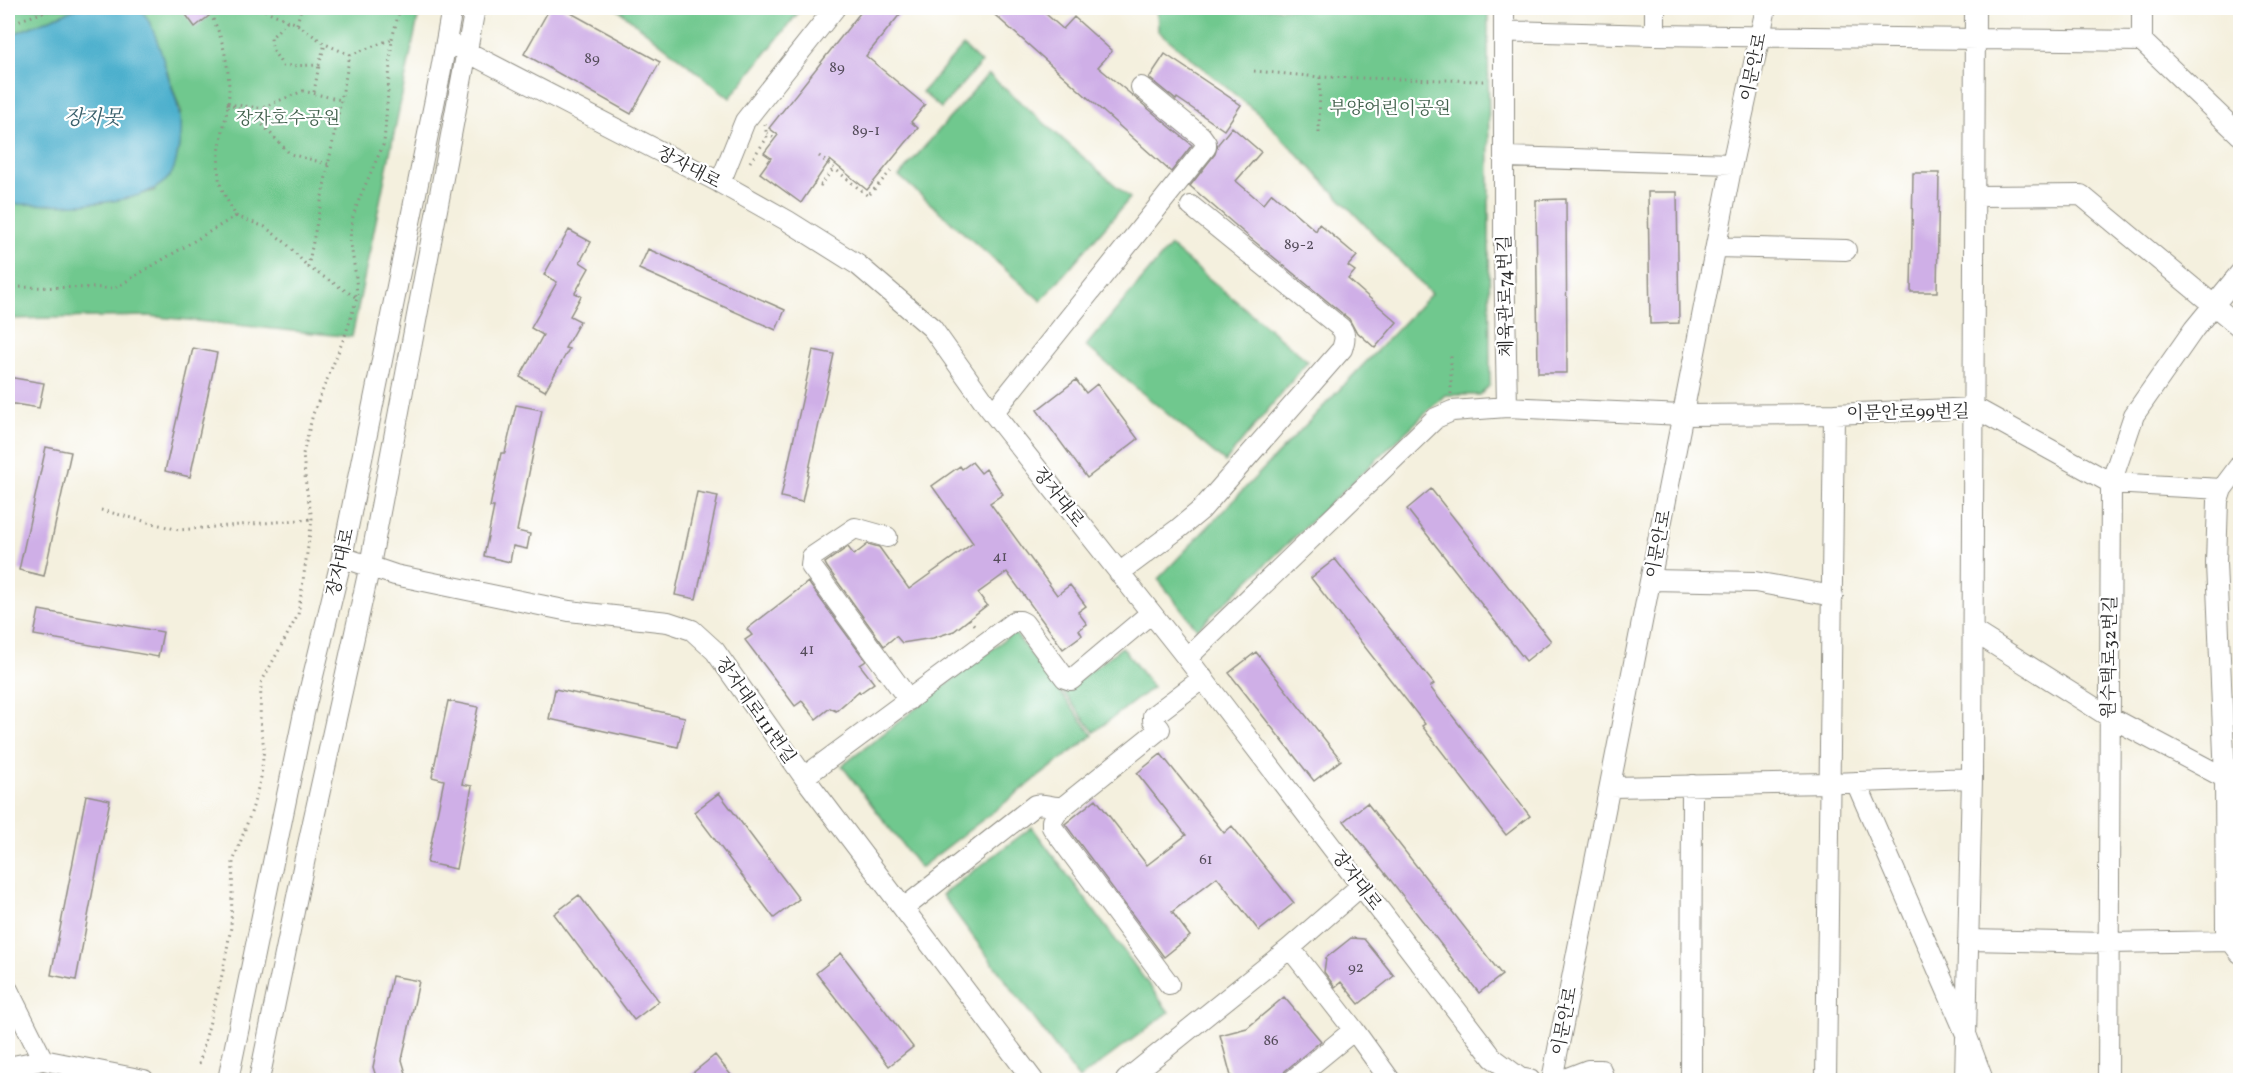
<svg xmlns="http://www.w3.org/2000/svg" width="2248" height="1088" font-family="Vollkorn,'Noto Serif KR',serif">
<rect width="100%" height="100%" fill="#fff"/>
<filter id="ink" filterUnits="userSpaceOnUse"><feTurbulence type="fractalNoise" baseFrequency=".0167" numOctaves="2"/><feDisplacementMap in="SourceGraphic" scale="12" xChannelSelector="R" yChannelSelector="G"/><feConvolveMatrix kernelMatrix="1 2 1 2 8 2 1 2 1" color-interpolation-filters="sRGB"/></filter>
<filter id="wash" filterUnits="userSpaceOnUse"><feTurbulence type="fractalNoise" baseFrequency=".008" numOctaves="4" result="noise"/><feDisplacementMap in="SourceGraphic" scale="24" xChannelSelector="R" yChannelSelector="G"/><feGaussianBlur stdDeviation="1.35" result="paint"/><feColorMatrix in="noise" values="0 0 0 0 0 0 0 0 0 0 0 0 0 0 0 0 0 1.4 0 .05"/><feComposite in="paint" operator="in"/></filter>
<g filter="url(#wash)">
<rect width="100%" height="100%" fill="#f4f0de"/>
<path fill="#70c88e" stroke="#4e7a5c" stroke-width="1.5" d="M 8,8 L 78,8 L 8,36 Z
M 140,8 L 420,8 L 352,337 L 148,316 L 8,319 L 8,204 L 100,203 L 154,191 L 181,112 L 151,25 Z
M 616,8 L 802,8 L 730,98 Z
M 1157,8 L 1488,9 L 1490,385 L 1480,395 L 1445,395 L 1197,629 L 1158,579 L 1431,294 L 1261,116 L 1158,31 Z
M 963,46 L 981,63 L 941,108 L 922,92 Z
M 988,74 L 1130,198 L 1041,301 L 899,176 Z
M 1170,246 L 1308,361 L 1225,462 L 1086,346 Z
M 1014,632 L 1093,735 L 920,868 L 842,766 Z
M 1122,647 L 1153,687 L 1094,732 L 1063,692 Z
M 1032,827 L 1169,1012 L 1079,1079 L 942,895 Z"/>
<path fill="#4eb0cd" stroke="#3c6e7c" stroke-width="1.5" d="M 78,8 L 140,8 C 156,26 164,65 172,88 C 180,110 182,122 179,146 C 177,156 176,168 170,176 C 142,211 49,204 8,204 L 8,36 Z"/>
<g id="blocks">
<path fill="#cfafe7" d="M 181,8 L 202,8 L 209,16 L 195,27 Z
M 550,8 L 562,8 L 660,62 L 631,114 L 524,54 Z
M 864,8 L 905,8 L 866,56 L 925,105 L 911,122 L 918,128 L 867,190 L 830,160 L 801,203 L 760,173 L 771,158 L 764,153 L 778,135 L 769,128 Z
M 987,8 L 1039,8 L 1063,29 L 1074,17 L 1112,51 L 1098,67 L 1192,145 L 1171,172 Z
M 1165,54 L 1241,105 L 1224,130 L 1177,98 L 1176,100 L 1149,78 Z
M 1232,127 L 1261,152 L 1236,181 L 1263,204 L 1272,193 L 1316,231 L 1319,224 L 1357,256 L 1348,266 L 1355,271 L 1348,279 L 1397,322 L 1375,348 L 1355,330 L 1349,319 L 1249,237 L 1190,186 L 1215,154 L 1218,144 Z
M 1913,173 L 1939,173 L 1937,292 L 1911,292 Z
M 1648,192 L 1677,192 L 1679,323 L 1650,324 Z
M 1566,199 L 1567,373 L 1538,373 L 1536,200 Z
M 569,230 L 591,242 L 580,262 L 589,268 L 575,293 L 581,296 L 570,316 L 580,321 L 565,348 L 569,349 L 545,391 L 520,377 L 543,335 L 531,328 L 557,282 L 544,275 Z
M 648,249 L 785,310 L 776,330 L 639,269 Z
M 193,348 L 217,353 L 190,477 L 165,471 Z
M 813,350 L 834,354 L 802,502 L 781,497 Z
M 8,377 L 44,383 L 39,408 L 8,403 Z
M 1076,380 L 1086,393 L 1097,384 L 1138,439 L 1087,478 L 1037,410 Z
M 516,405 L 542,410 L 517,531 L 530,534 L 527,549 L 513,546 L 510,562 L 484,556 L 494,507 L 490,507 L 501,453 L 505,453 Z
M 46,447 L 71,452 L 44,576 L 19,570 Z
M 972,462 L 981,473 L 986,469 L 1003,494 L 990,503 L 1057,595 L 1070,585 L 1086,606 L 1078,612 L 1087,624 L 1079,630 L 1082,635 L 1063,649 L 1007,572 L 978,593 L 987,605 L 954,631 L 933,638 L 902,643 L 896,636 L 884,646 L 827,567 L 825,563 L 848,547 L 854,555 L 868,544 L 879,547 L 909,589 L 973,543 L 932,486 L 960,466 L 962,469 Z
M 1431,489 L 1551,641 L 1526,661 L 1407,509 Z
M 697,492 L 718,496 L 696,599 L 675,595 Z
M 1335,559 L 1434,684 L 1430,687 L 1530,816 L 1506,835 L 1422,726 L 1425,724 L 1311,578 Z
M 808,582 L 866,661 L 860,665 L 874,683 L 860,693 L 859,691 L 836,711 L 830,708 L 816,719 L 802,701 L 795,706 L 745,640 L 752,635 L 747,629 Z
M 39,610 L 163,632 L 158,657 L 34,635 Z
M 1256,652 L 1341,760 L 1314,781 L 1229,673 Z
M 555,689 L 685,717 L 678,747 L 549,719 Z
M 448,701 L 478,707 L 462,784 L 472,786 L 456,869 L 427,863 L 444,780 L 432,777 Z
M 1161,754 L 1224,833 L 1232,826 L 1294,903 L 1259,931 L 1217,877 L 1172,912 L 1190,936 L 1164,957 L 1065,824 L 1096,799 L 1147,865 L 1186,835 L 1137,773 Z
M 719,793 L 799,899 L 774,918 L 694,812 Z
M 86,795 L 110,800 L 76,980 L 51,975 Z
M 1367,803 L 1502,975 L 1479,993 L 1344,821 Z
M 579,895 L 659,1001 L 634,1020 L 554,914 Z
M 1351,938 L 1364,939 L 1394,976 L 1359,1004 L 1341,982 L 1335,987 L 1324,972 L 1326,958 Z
M 841,953 L 913,1047 L 889,1066 L 816,973 Z
M 392,976 L 419,981 L 402,1060 L 408,1080 L 377,1080 L 373,1067 Z
M 1284,997 L 1321,1041 L 1285,1071 L 1281,1080 L 1260,1080 L 1256,1077 L 1232,1080 L 1220,1035 L 1247,1028 Z
M 715,1055 L 735,1080 L 684,1080 Z"/>
</g>
</g>
<g filter="url(#ink)">
<use href="#blocks" fill-opacity="0" stroke="#908e84" stroke-width="1.5"/>
<g fill="none" stroke-linecap="round" stroke-linejoin="round">
<g stroke="#908e84" stroke-width="22">
<path id="minor" d="M 1504,8 L 1504,250 L 1507,407 L 1683,415 L 1834,414 L 1975,408 L 2111,483 L 2222,489
M 1655,8 L 1655,35
M 1504,31 L 1655,35 L 2142,41 L 2240,135
M 446,41 L 717,181 L 788,221 L 858,265 L 932,328 L 986,404 L 1187,658 L 1493,1058 L 1520,1078 L 1530,1080
M 2142,41 L 2142,8
M 1505,157 L 1732,164
M 720,183 L 745,121 L 835,8
M 1975,196 L 2081,195 L 2240,327
M 1716,247 L 1846,250
M 993,413 L 1206,147 L 1206,143 L 1201,136 L 1141,87
M 2240,465 L 2222,489 L 2218,501 L 2216,563 L 2225,778 L 2226,930 L 2231,941 L 2240,953
M 887,537 L 855,528 L 812,557 L 811,566 L 909,700
M 342,557 L 395,575 L 569,611 L 668,622 L 692,630 L 715,651 L 804,777 L 1033,1080
M 1119,573 L 1178,529 L 1201,510 L 1342,349 C 1345,340 1346,335 1341,328 L 1191,206
M 1651,580 L 1755,582 L 1833,596
M 1973,631 L 2108,716 L 2225,778 L 2240,777
M 1187,658 L 1436,418 L 1452,411 L 1507,407
M 804,777 L 1015,621 L 1020,621 L 1024,623 L 1065,678 L 1071,680 L 1151,613
M 1856,782 L 1966,1034 L 1983,1080
M 1611,787 L 1831,783 L 1972,778
M 1060,808 L 1052,821 L 1052,827 L 1169,984
M 904,908 L 1035,805 C 1045,802 1054,810 1064,806 L 1160,729 L 1153,720 L 1153,716 L 1203,678
M 1968,940 L 2108,943 L 2231,941
M 1290,948 L 1354,1030 L 1390,1080
M 8,990 L 43,1060 L 144,1080
M 8,1070 L 13,1066 L 43,1060
M 228,1080 L 304,713 L 342,557 L 440,75 L 452,8
M 259,1080 L 305,858 L 370,565 L 475,8
M 1126,1080 L 1290,948 L 1362,885
M 1293,1080 L 1354,1030
M 1552,1080 L 1732,164 L 1766,8
M 1562,1080 L 1588,1070 L 1601,1070 L 1604,1080
M 1691,1080 L 1692,785
M 1826,1080 L 1834,414
M 1965,1080 L 1972,778 L 1975,8
M 2108,1080 L 2111,483 L 2134,415 L 2194,329 L 2240,273"/>
</g>
<path stroke="#908e84" stroke-width="3" stroke-dasharray="1.5 4.5" stroke-linecap="butt" d="M 259,8 L 297,24 L 325,44 L 350,55
M 210,14 L 238,10 L 241,8
M 287,21 L 271,38 L 272,49 L 283,66 L 319,65 L 325,44
M 8,24 L 57,8
M 297,24 L 301,8
M 1254,71 L 1320,77 L 1485,81
M 314,92 L 319,65
M 767,133 L 775,139
M 1319,133 L 1320,77
M 819,156 L 868,196 L 891,171
M 750,162 L 767,138 L 765,124
M 328,164 L 290,154 L 255,117 L 228,104 L 261,108 L 303,91 L 341,100
M 814,183 L 821,185 L 834,168
M 236,216 L 265,227 L 286,243 L 308,267 L 357,298
M 308,267 L 350,55 L 392,39
M 8,287 L 115,288 L 236,216 C 230,205 221,191 219,178 C 216,152 224,129 228,105 C 232,76 223,30 206,8
M 1451,394 L 1451,354
M 101,510 L 179,530 L 312,519
M 969,619 L 976,627
M 199,1064 L 223,971 L 231,927 L 233,862 L 252,810 L 261,777 L 264,748 L 260,721 L 261,683 L 298,615 L 312,519 L 306,486 L 303,454 L 313,414 L 346,333 L 357,298 L 356,277 L 350,239 L 353,216 L 360,197 L 384,143 L 392,39 L 400,8"/>
<use href="#minor" stroke="#fff" stroke-width="20"/>
</g>
</g>
<g text-anchor="middle" stroke-width="4.5" stroke-linejoin="round" paint-order="stroke">
<g font-size="15" fill="#544c5a">
<text x="592" y="63">89</text>
<text x="837" y="72">89</text>
<text x="866" y="135">89-1</text>
<text x="1299" y="249">89-2</text>
<text x="1000" y="561">41</text>
<text x="807" y="654">41</text>
<text x="1206" y="864">61</text>
<text x="1356" y="972">92</text>
<text x="1271" y="1045">86</text>
</g>
<g font-size="18" fill="#2b2b2b" stroke="#fff">
<text transform="translate(1753 67) rotate(-78)" y="6">이문안로</text>
<text transform="translate(689 167) rotate(28)" y="6">장자대로</text>
<text transform="translate(1505 296) rotate(-91)" y="6">체육관로74번길</text>
<text transform="translate(1908 412) rotate(-1)" y="6">이문안로99번길</text>
<text transform="translate(1059 497) rotate(52)" y="6">장자대로</text>
<text transform="translate(1658 544) rotate(-79)" y="6">이문안로</text>
<text transform="translate(340 562) rotate(-77)" y="6">장자대로</text>
<text transform="translate(2109 657) rotate(-89)" y="6">원수택로32번길</text>
<text transform="translate(756 710) rotate(55)" y="6">장자대로111번길</text>
<text transform="translate(1357 880) rotate(53)" y="6">장자대로</text>
<text transform="translate(1564 1021) rotate(-79)" y="6">이문안로</text>
</g>
<g font-size="18" fill="#43624e" stroke="#fff">
<text x="1390" y="114">부양어린이공원</text>
<text x="288" y="124">장자호수공원</text>
</g>
<g font-size="20" font-style="italic" fill="#39606c" stroke="#fff">
<text x="93" y="124">장자못</text>
</g>
</g>
<rect width="2248" height="1088" fill="none" stroke="#fff" stroke-width="30"/>
</svg>
